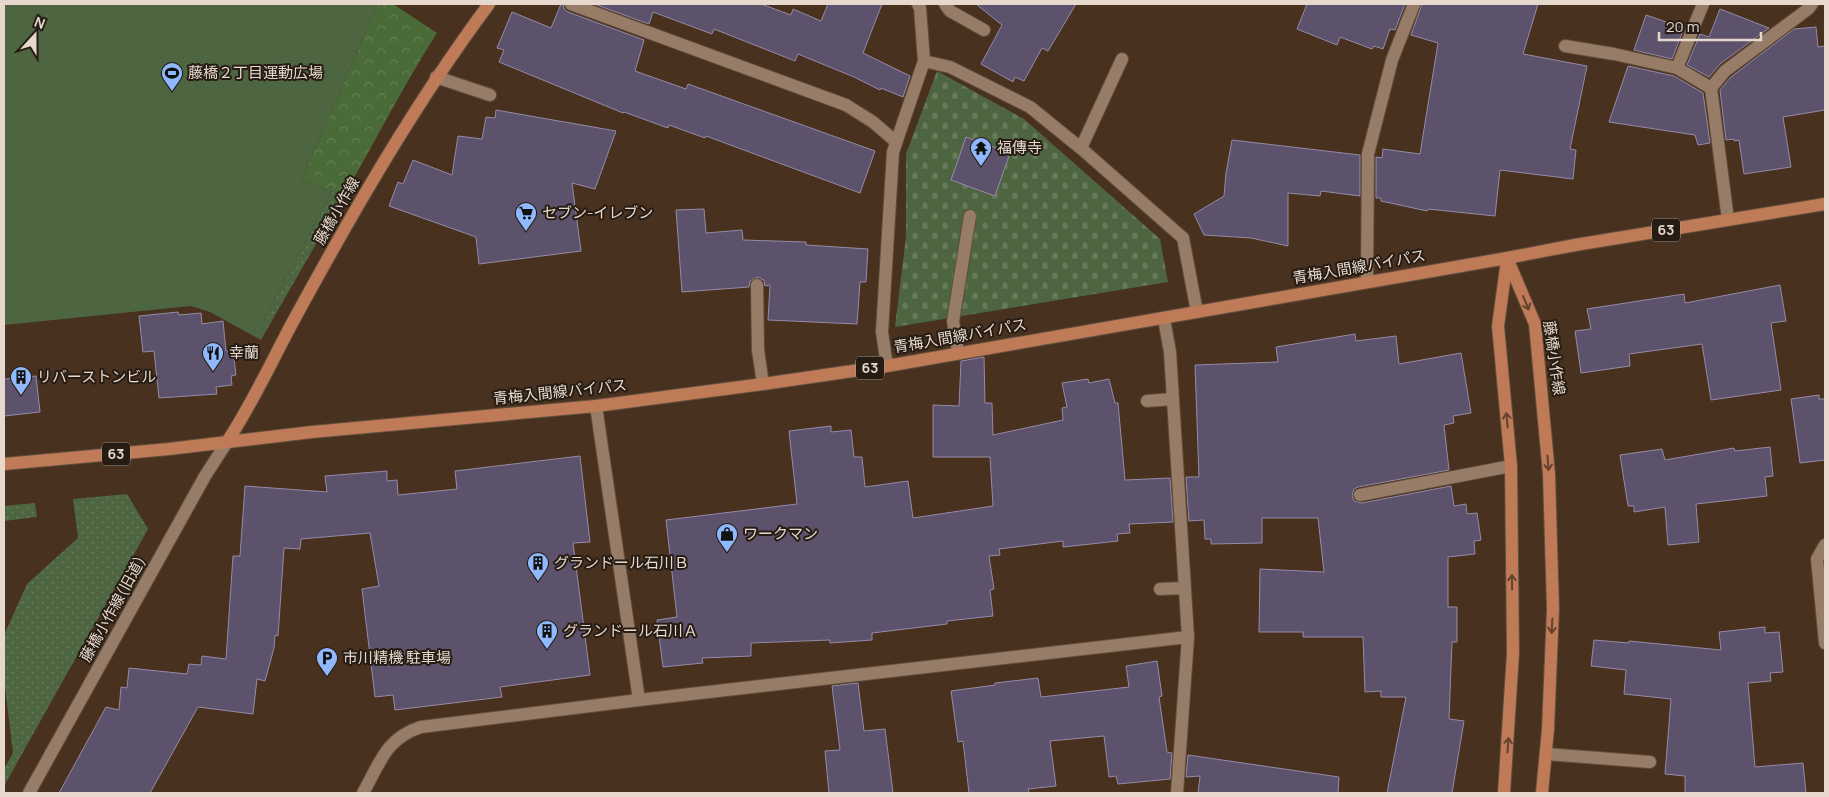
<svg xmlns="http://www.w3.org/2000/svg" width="1829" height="797" font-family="Manrope,'Noto Sans JP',sans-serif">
<defs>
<pattern id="grass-dots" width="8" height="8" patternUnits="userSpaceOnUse" patternTransform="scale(1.25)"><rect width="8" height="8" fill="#4d6541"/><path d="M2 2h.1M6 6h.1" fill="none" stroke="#677a5b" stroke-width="1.8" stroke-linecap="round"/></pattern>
<pattern id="forest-crowns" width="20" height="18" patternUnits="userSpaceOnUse" patternTransform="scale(1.25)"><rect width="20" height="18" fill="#4a6b38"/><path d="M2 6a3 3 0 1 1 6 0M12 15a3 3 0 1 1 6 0" fill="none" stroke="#647f54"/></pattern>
<pattern id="cemetery-stones" width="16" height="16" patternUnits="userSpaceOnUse" patternTransform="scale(1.25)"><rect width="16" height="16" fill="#4d6541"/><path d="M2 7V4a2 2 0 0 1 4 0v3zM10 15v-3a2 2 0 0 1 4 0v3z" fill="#677a5b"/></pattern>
</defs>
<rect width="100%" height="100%" fill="#48311f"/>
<path fill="url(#grass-dots)" d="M 332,191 L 343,197 L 266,331 L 260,328 Z
M 127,494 L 148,529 L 4,786 L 4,769 L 13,753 L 4,679 L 4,635 L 27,584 L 78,538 L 73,499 Z
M 35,503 L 37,517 L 4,521 L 4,506 Z"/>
<path fill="url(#forest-crowns)" d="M 378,4 L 393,4 L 437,33 C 403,86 375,142 343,197 L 332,191 L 301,181 Z"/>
<path fill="url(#cemetery-stones)" d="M 937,71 L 1024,119 L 1160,239 L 1168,282 L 895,327 L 906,236 L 906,154 Z"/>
<path fill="#4d6541" d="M 4,4 L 378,4 L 301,181 L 332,191 L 260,328 L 266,331 L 261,340 L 210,312 L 191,306 L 4,325 Z"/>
<path fill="#5d526c" stroke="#968aa7" d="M 561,4 L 563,4 L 564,9 L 568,12 L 644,40 L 635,71 L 686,89 L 688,84 L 875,151 L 860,193 L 706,136 L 705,138 L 669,125 L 668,128 L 624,112 L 623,113 L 499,62 L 504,50 L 497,48 L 512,12 L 551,28 Z
M 594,4 L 761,4 L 791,15 L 793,9 L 821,21 L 828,4 L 882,4 L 863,53 L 910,76 L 903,97 L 881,88 L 880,90 L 854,77 L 798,54 L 795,61 L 714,29 L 712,34 L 653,12 L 649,24 Z
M 976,4 L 1076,4 L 1048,51 L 1042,48 L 1024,81 L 1015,77 L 1013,82 L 981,64 L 1002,25 Z
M 1307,4 L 1405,4 L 1395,30 L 1390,29 L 1383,49 L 1374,46 L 1372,49 L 1340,37 L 1337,45 L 1297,29 Z
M 1422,4 L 1538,4 L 1523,54 L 1587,66 L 1570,149 L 1576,150 L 1573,179 L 1500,170 L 1495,216 L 1428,209 L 1427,211 L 1381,201 L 1381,198 L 1376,198 L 1376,157 L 1382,158 L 1383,149 L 1420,154 L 1438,43 L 1411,35 Z
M 1720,9 L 1769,28 L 1720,64 L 1709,77 L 1687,65 L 1700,34 L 1709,37 Z
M 1646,15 L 1684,28 L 1672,59 L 1634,50 Z
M 1816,27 L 1818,47 L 1825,46 L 1825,110 L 1783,117 L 1791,167 L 1744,174 L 1739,140 L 1734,141 L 1734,139 L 1726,140 L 1720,90 L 1731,77 L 1794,29 Z
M 1628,66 L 1674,76 L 1703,93 L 1710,143 L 1698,145 L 1695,135 L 1609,122 Z
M 496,110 L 616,131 L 595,189 L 572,183 L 581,251 L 479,264 L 476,237 L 389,206 L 398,182 L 403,184 L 413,160 L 452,175 L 458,136 L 482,139 L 486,117 L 495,118 Z
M 966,137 L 1010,153 L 995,196 L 951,180 Z
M 1232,140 L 1360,155 L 1360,196 L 1321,191 L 1320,196 L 1288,193 L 1288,246 L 1251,238 L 1204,235 L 1194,214 L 1224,196 L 1226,173 Z
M 704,209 L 706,233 L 742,230 L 743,240 L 806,242 L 806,245 L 868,249 L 866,282 L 860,282 L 857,324 L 768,320 L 770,285 L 765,286 L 764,280 L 757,277 L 750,281 L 749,287 L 682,292 L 676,210 Z
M 1780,285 L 1786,321 L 1771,323 L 1781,390 L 1711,400 L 1702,344 L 1629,354 L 1630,366 L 1581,373 L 1575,331 L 1591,329 L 1587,309 L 1684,294 L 1685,303 Z
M 178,312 L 179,315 L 201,313 L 202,324 L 223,321 L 226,351 L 233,350 L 236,375 L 231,376 L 232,385 L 216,387 L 217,394 L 159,398 L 154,351 L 143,352 L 139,316 Z
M 1355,334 L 1356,341 L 1396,336 L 1399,364 L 1461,353 L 1471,413 L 1453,416 L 1454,423 L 1444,425 L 1449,470 L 1358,487 L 1354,489 L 1352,496 L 1354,501 L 1362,503 L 1451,486 L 1454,506 L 1466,504 L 1467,514 L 1477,513 L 1481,540 L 1474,541 L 1475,554 L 1448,557 L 1448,607 L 1457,607 L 1457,642 L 1452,642 L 1449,719 L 1464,721 L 1452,793 L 1387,793 L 1406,697 L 1381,697 L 1381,691 L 1365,692 L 1363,637 L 1303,637 L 1303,632 L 1259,632 L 1260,569 L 1324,572 L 1318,518 L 1262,518 L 1262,543 L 1211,544 L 1211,539 L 1205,539 L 1204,520 L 1189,521 L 1186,477 L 1199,477 L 1195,365 L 1278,362 L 1276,347 Z
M 984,357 L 985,403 L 992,403 L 993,435 L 1063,420 L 1062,408 L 1067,407 L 1062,383 L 1088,379 L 1089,383 L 1109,379 L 1115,403 L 1118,403 L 1125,480 L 1170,478 L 1173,522 L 1129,524 L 1130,533 L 1117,534 L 1118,541 L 1063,547 L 1063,541 L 999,549 L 1000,555 L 989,556 L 994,589 L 990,590 L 993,616 L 947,621 L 947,624 L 872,633 L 872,640 L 830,643 L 830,640 L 751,643 L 751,656 L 702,658 L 703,663 L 663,667 L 657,620 L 677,617 L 666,520 L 797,504 L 789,431 L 831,426 L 831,432 L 851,430 L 854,457 L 862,457 L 865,487 L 908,481 L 913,518 L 993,506 L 990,457 L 933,457 L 933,405 L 959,406 L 961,361 Z
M 36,376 L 40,412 L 4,416 L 4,379 Z
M 1819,395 L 1819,399 L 1825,399 L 1825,460 L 1800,463 L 1791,399 Z
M 1770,447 L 1773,476 L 1765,477 L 1767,496 L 1696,504 L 1699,542 L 1668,545 L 1665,507 L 1634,512 L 1634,506 L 1628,506 L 1620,455 L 1662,449 L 1665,460 L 1734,448 L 1735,451 Z
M 580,456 L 590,542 L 573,543 L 590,675 L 500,687 L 502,697 L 395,710 L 393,695 L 375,697 L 362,589 L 379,586 L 370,533 L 301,539 L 300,549 L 284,548 L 278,636 L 275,635 L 274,648 L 265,681 L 257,679 L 253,714 L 198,707 L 150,793 L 59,793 L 106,707 L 119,710 L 121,687 L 127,688 L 129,668 L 187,674 L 189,664 L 201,665 L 202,656 L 226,659 L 233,556 L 240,556 L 245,486 L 327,492 L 325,476 L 387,471 L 387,481 L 397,480 L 398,495 L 457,489 L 455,471 Z
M 1765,627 L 1765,633 L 1779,632 L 1783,672 L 1770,673 L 1771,681 L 1748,683 L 1755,767 L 1803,763 L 1806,793 L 1685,793 L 1685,776 L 1665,774 L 1671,699 L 1624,694 L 1626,670 L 1591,666 L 1594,640 L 1629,643 L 1629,641 L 1721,650 L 1719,632 Z
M 1157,661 L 1162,696 L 1159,697 L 1167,752 L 1172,753 L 1170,779 L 1118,784 L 1116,776 L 1109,777 L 1104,736 L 1050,741 L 1056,786 L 1028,789 L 1029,793 L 969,793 L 963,741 L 958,742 L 951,691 L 995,685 L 995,683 L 1038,678 L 1041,697 L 1129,687 L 1126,666 Z
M 858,683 L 864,731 L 885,729 L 893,793 L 829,793 L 825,751 L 840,750 L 832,686 Z
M 1188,755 L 1339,777 L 1338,793 L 1198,793 L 1200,776 L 1186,777 Z"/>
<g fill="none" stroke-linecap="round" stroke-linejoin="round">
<g stroke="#614e3d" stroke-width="14">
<path id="minor" d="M 571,4 L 846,105 L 873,122 L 895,141
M 945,4 L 950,11 L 984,30
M 1565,46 L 1614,54 L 1677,68 L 1711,88
M 924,61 L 950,67 L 1030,107 L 1083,150 L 1183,238 L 1197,312
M 1677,68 L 1703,4
M 436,77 L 490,95
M 1081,148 L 1122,59
M 1728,220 L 1711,88 L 1725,71 L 1808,9 L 1812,4
M 1367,282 L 1368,154 L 1392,60 L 1414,4
M 757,285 L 758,350 L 763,384
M 1164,319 L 1170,352 L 1188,637 L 1177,793
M 958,352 L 953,321 L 970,216
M 887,366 L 882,332 L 893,152 L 924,61 L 920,8 L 918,4
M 1147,401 L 1173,399
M 596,406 L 639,700
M 1360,495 L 1511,466
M 1825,545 L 1817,559 L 1825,643
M 1160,589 L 1185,588
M 1546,754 L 1650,762
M 29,793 L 205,476 L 227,442
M 363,793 C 380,763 386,738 421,727 L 639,700 L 1188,637"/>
</g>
<g stroke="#614e3d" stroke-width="14">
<path id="major" d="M 1507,258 L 1535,324 L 1549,474 L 1553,609 L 1548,729 L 1542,793
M 227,442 C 254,401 273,358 296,316 C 355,208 416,102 489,4
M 4,464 L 169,449 L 312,432 L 596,406 L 763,384 L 887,366 L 1507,258 L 1575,245 L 1825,204
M 1504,793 L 1513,653 L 1511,466 L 1498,326 L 1507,260"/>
</g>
<use href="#minor" stroke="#977c67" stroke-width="12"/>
<use href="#major" stroke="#bf7a58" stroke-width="12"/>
</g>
<defs><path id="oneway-shaft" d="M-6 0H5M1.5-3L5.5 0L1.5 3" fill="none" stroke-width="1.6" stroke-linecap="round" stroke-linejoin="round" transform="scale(1.25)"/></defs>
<g stroke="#63422f">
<use href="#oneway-shaft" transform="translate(1526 303) rotate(67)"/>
<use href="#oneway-shaft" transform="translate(1507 420) rotate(-95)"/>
<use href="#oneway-shaft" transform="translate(1548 463) rotate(86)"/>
<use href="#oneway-shaft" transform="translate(1512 582) rotate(-91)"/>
<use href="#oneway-shaft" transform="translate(1552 626) rotate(93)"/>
<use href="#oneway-shaft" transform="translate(1508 745) rotate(-86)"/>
</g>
<defs>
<g id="stadium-pin" transform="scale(1.125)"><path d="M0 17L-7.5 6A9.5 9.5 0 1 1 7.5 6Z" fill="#90b8fd" stroke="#261c13"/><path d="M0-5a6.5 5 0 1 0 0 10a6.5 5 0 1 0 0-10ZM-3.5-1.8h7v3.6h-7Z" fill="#111"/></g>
<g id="temple-pin" transform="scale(1.125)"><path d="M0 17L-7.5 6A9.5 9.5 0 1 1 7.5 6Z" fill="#90b8fd" stroke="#261c13"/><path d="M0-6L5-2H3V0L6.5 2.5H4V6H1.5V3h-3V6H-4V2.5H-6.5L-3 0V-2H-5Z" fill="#111"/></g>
<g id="supermarket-pin" transform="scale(1.125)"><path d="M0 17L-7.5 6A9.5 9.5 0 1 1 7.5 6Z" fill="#90b8fd" stroke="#261c13"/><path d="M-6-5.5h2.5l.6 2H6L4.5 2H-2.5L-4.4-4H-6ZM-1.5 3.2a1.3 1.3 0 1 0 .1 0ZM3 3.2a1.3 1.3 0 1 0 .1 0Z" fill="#111"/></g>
<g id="restaurant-pin" transform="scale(1.125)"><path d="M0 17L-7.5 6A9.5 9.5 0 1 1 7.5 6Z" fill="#90b8fd" stroke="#261c13"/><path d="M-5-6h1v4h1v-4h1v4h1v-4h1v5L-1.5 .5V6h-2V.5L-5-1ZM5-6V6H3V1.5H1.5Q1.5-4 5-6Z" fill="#111"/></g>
<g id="building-pin" transform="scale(1.125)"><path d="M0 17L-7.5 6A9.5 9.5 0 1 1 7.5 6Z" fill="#90b8fd" stroke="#261c13"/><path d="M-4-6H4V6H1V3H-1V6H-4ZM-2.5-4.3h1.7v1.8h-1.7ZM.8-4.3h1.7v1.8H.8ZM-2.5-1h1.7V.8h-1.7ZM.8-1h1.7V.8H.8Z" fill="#111"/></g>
<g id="shop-pin" transform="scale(1.125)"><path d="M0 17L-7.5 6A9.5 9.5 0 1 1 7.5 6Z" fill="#90b8fd" stroke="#261c13"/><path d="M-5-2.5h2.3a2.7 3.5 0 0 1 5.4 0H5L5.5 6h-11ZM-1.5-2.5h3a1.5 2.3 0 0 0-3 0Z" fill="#111"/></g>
<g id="parking-pin" transform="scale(1.125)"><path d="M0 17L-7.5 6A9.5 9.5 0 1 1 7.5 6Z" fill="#90b8fd" stroke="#261c13"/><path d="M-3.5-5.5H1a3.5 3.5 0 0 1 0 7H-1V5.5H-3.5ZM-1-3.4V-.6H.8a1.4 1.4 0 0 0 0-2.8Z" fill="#111"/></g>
</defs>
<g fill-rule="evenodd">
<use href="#stadium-pin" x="172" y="73"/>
<use href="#temple-pin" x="981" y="148"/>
<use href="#supermarket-pin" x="526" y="213"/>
<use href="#restaurant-pin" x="213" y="353"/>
<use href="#building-pin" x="21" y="377"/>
<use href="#shop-pin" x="727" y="534"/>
<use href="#building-pin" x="538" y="563"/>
<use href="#building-pin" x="547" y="631"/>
<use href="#parking-pin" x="327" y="658"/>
</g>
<g text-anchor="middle" stroke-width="4" stroke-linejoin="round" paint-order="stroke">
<g fill="#261c13" stroke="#aca094" stroke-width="1">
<rect x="1652" y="218.5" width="28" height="23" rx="4"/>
<rect x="856" y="356.5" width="28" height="23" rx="4"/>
<rect x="102" y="442.5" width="28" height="23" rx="4"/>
</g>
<g font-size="14" font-weight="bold" fill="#e6d8cc">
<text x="1666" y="235">63</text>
<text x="870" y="373">63</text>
<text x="116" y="459">63</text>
</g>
<g font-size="15" fill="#e6d8cc" stroke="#261c13" text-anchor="start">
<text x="188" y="78">藤橋２丁目運動広場</text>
<text x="997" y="153">福傳寺</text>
<text x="542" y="218">セブン-イレブン</text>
<text x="229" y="358">幸蘭</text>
<text x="37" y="382">リバーストンビル</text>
<text x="743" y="539">ワークマン</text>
<text x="554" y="568">グランドール石川Ｂ</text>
<text x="563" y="636">グランドール石川Ａ</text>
<text x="343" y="663">市川精機 駐車場</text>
</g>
<g font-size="15" fill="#e6d8cc" stroke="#261c13">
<text transform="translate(337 211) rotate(-60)" y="5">藤橋小作線</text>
<text transform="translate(1359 267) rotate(-10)" y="5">青梅入間線バイパス</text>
<text transform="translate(960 336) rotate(-10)" y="5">青梅入間線バイパス</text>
<text transform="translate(1554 358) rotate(82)" y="5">藤橋小作線</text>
<text transform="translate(560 392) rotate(-6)" y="5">青梅入間線バイパス</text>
<text transform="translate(113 609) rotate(-61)" y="5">藤橋小作線(旧道)</text>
</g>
</g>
<rect width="1829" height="797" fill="none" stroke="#e6d8cc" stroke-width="10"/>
<g transform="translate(35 35) rotate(21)" stroke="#261c13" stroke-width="4" paint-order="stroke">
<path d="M0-4L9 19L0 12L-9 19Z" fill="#e6d8cc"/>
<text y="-8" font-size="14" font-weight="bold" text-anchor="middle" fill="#e6d8cc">N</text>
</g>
<path d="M1659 32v8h102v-8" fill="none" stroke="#e6d8cc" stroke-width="2.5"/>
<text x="1666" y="32" font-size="15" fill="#e6d8cc" stroke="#261c13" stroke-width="4" paint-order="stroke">20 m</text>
</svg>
